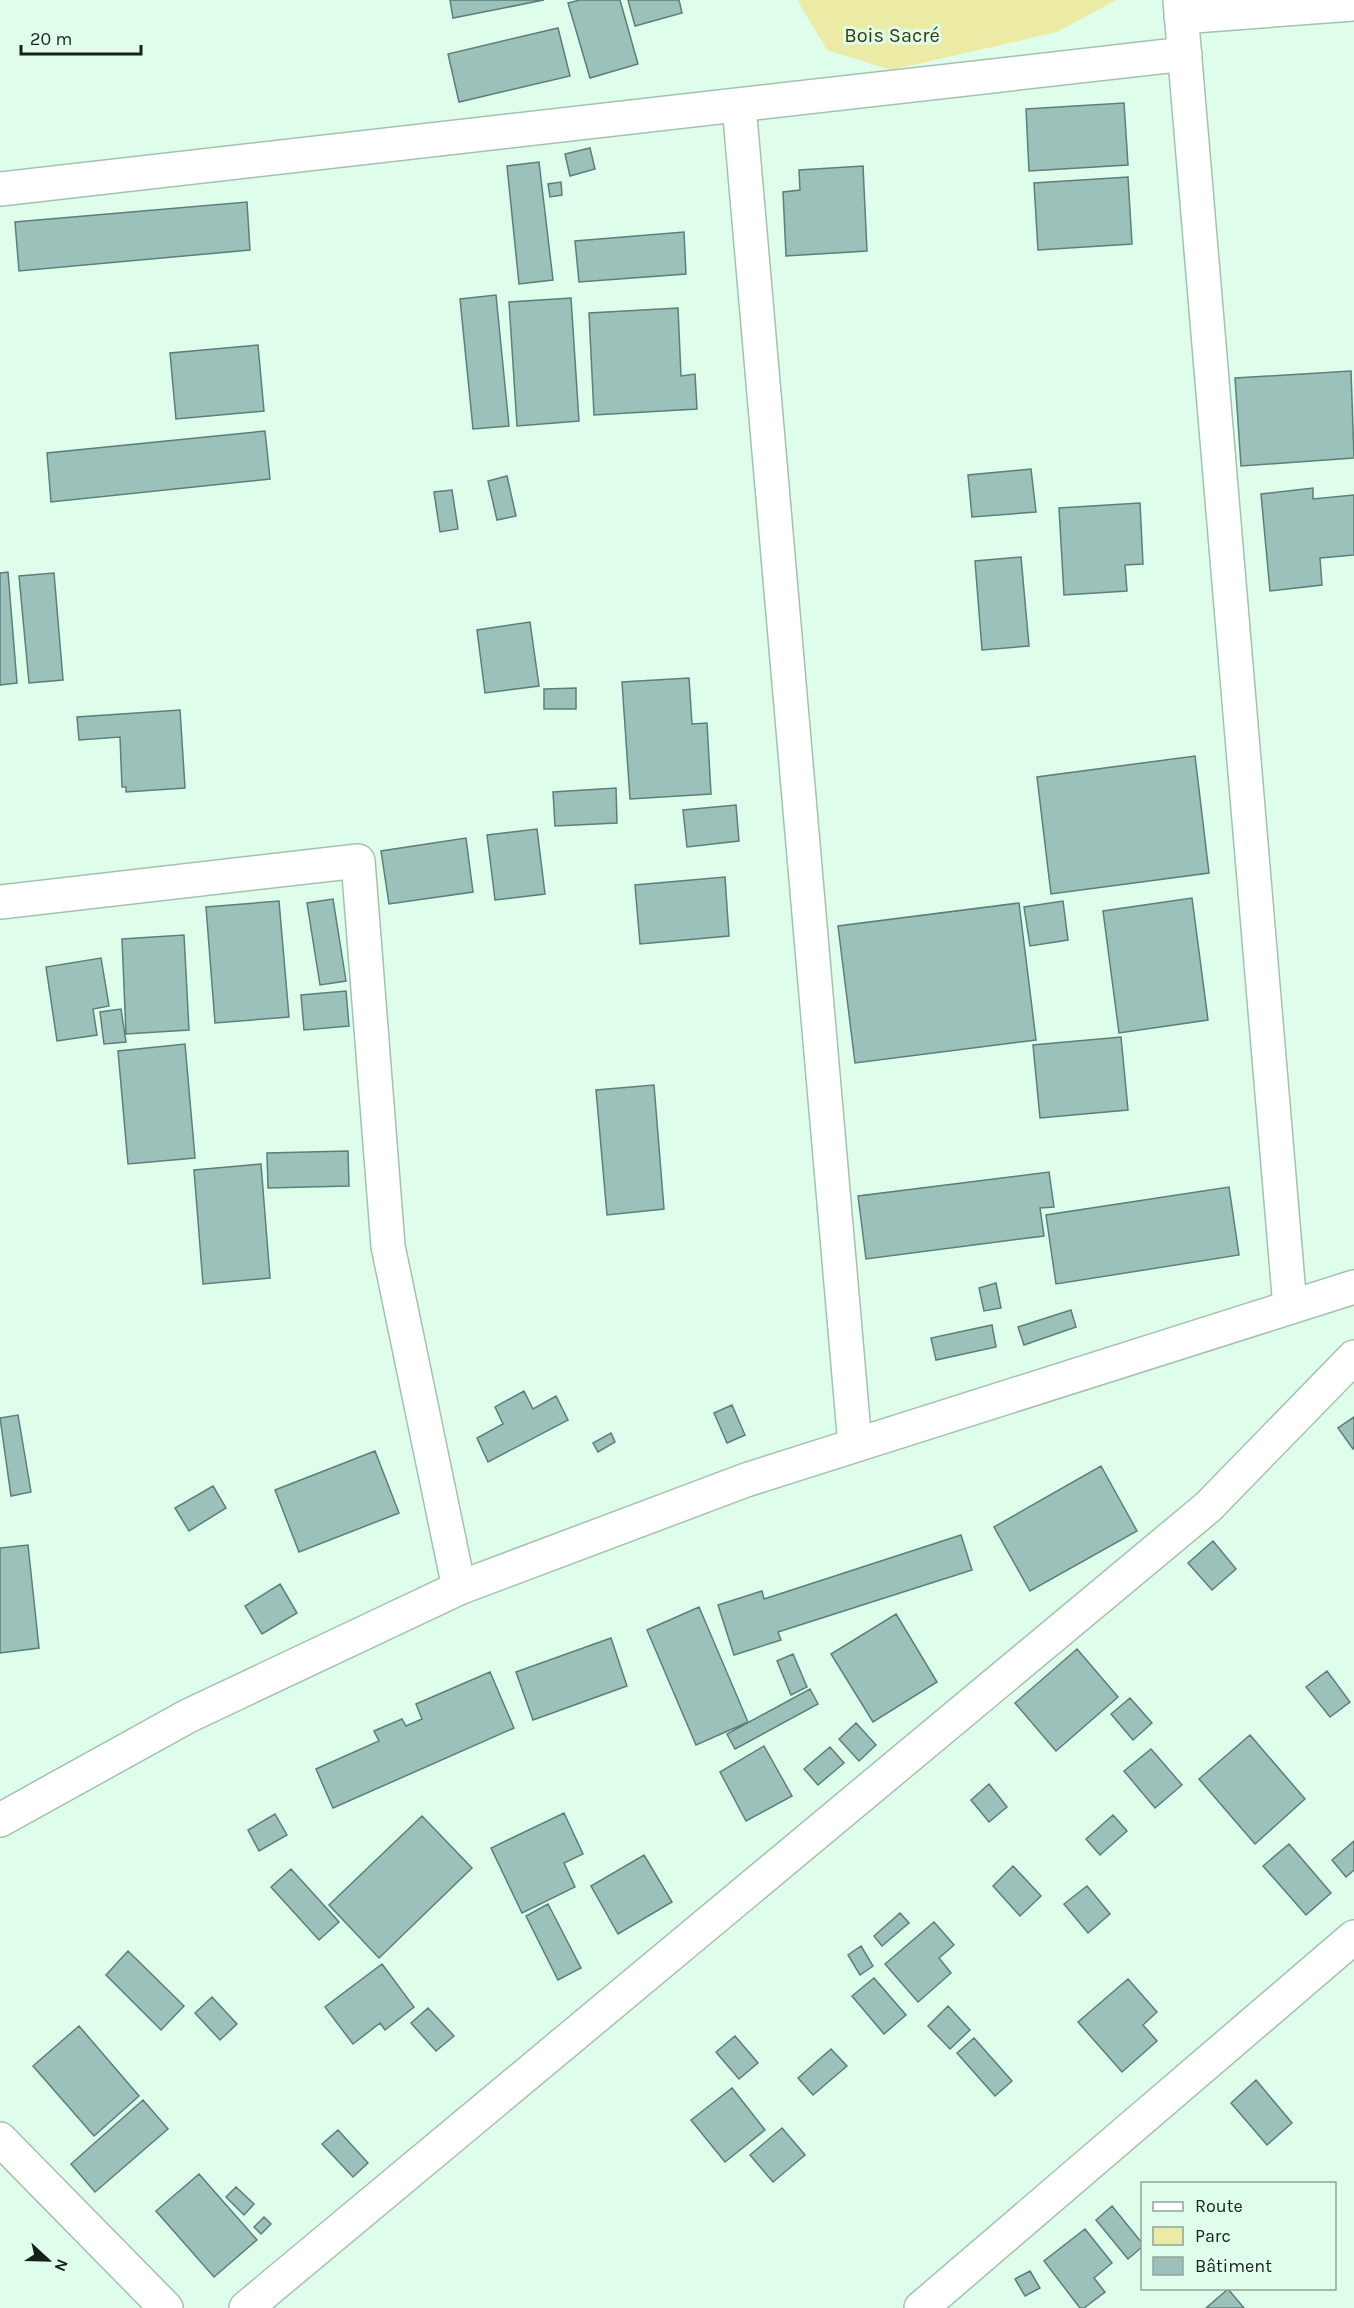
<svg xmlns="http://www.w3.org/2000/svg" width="1354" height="2308" font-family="Karla,sans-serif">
<rect width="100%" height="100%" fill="#defeeb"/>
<path fill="#eceba5" d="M 797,0 L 1116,0 L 1057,32 L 891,70 L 827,50 Z"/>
<path fill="#9cc1bb" stroke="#5b7f79" stroke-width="1.5" d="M 450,0 L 544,0 L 453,18 Z
M 580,0 L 620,0 L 638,64 L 590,78 L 568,3 Z
M 628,0 L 679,0 L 682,13 L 635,26 Z
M 558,28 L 570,76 L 459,102 L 448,54 Z
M 1124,103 L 1128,165 L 1029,171 L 1026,109 Z
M 590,148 L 595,169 L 570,176 L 565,154 Z
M 539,162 L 553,280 L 519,284 L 507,166 Z
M 863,166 L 867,251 L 786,256 L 783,192 L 800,190 L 799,170 Z
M 1128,177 L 1132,244 L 1038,250 L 1034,183 Z
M 561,182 L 562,195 L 550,197 L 548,184 Z
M 247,202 L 250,250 L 19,271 L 15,222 Z
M 684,232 L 686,274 L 579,282 L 575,241 Z
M 496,295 L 509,426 L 473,429 L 460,299 Z
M 571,298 L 579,421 L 517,426 L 509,302 Z
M 678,308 L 681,376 L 695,374 L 697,409 L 594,415 L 589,313 Z
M 258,345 L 264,411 L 176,419 L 170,353 Z
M 1351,371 L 1354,458 L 1241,466 L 1235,378 Z
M 265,431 L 270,479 L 51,502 L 47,453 Z
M 1031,469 L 1036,512 L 972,517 L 968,475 Z
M 507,476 L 516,516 L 497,520 L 488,481 Z
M 1313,488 L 1313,499 L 1354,495 L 1354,555 L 1320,558 L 1322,585 L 1270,591 L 1261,494 Z
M 452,490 L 458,529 L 440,532 L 434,492 Z
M 1140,503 L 1143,564 L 1125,565 L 1127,591 L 1064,595 L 1059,508 Z
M 1021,557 L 1029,646 L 982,650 L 975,561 Z
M 8,572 L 17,683 L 0,685 L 0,573 Z
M 54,573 L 63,680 L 29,683 L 19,576 Z
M 530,622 L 539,686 L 485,693 L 477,630 Z
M 689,678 L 692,724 L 707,723 L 711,794 L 630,799 L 622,682 Z
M 576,688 L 576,709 L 544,709 L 544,689 Z
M 180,710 L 185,788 L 126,792 L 126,787 L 122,787 L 120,737 L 79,740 L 77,717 Z
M 1195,756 L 1209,873 L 1051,894 L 1037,777 Z
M 616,788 L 617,823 L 555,826 L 553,792 Z
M 736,805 L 739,841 L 687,847 L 683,810 Z
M 537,829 L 545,894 L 495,900 L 487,835 Z
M 466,838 L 473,892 L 389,904 L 381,851 Z
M 725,877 L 729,936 L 640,944 L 635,885 Z
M 1192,898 L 1208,1020 L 1119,1033 L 1103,911 Z
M 333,899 L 346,981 L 320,985 L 307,903 Z
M 279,901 L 289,1017 L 215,1023 L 206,907 Z
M 1063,901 L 1068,940 L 1030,946 L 1024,907 Z
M 1019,903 L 1036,1040 L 855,1063 L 838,926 Z
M 184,935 L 189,1030 L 126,1034 L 122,939 Z
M 101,958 L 109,1006 L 93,1009 L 97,1035 L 57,1041 L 46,967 Z
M 346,991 L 349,1026 L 304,1030 L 301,995 Z
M 121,1009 L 126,1042 L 104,1044 L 100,1012 Z
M 1121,1037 L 1128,1110 L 1040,1118 L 1033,1045 Z
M 185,1044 L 195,1158 L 128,1164 L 118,1051 Z
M 654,1085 L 664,1209 L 607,1215 L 596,1090 Z
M 348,1151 L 349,1186 L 268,1188 L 267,1153 Z
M 261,1164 L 270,1278 L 203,1284 L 194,1170 Z
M 1049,1172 L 1054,1207 L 1040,1208 L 1044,1236 L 866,1259 L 858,1196 Z
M 1229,1187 L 1239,1255 L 1056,1284 L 1046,1215 Z
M 996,1283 L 1001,1308 L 984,1311 L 979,1288 Z
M 1071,1310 L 1076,1327 L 1024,1345 L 1018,1327 Z
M 992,1325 L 996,1347 L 936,1360 L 931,1338 Z
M 524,1391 L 533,1409 L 556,1396 L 568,1420 L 488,1462 L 477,1438 L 503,1424 L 495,1407 Z
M 732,1405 L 745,1435 L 727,1443 L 714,1413 Z
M 18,1415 L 31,1492 L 11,1496 L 0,1418 Z
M 1354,1417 L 1354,1448 L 1353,1449 L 1338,1428 Z
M 611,1433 L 615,1442 L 598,1452 L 593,1443 Z
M 375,1451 L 399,1513 L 299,1552 L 275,1490 Z
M 1101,1466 L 1137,1531 L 1030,1591 L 994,1527 Z
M 213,1486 L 226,1508 L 189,1531 L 175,1508 Z
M 961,1535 L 972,1570 L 778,1632 L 781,1640 L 734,1655 L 718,1605 L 762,1591 L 764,1599 Z
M 1213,1541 L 1236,1569 L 1212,1590 L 1188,1563 Z
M 28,1545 L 39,1648 L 0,1653 L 0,1548 Z
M 280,1584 L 297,1613 L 262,1634 L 245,1606 Z
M 699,1607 L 748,1722 L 696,1745 L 647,1630 Z
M 896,1614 L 937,1682 L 873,1722 L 831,1654 Z
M 611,1638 L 627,1686 L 533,1720 L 516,1672 Z
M 1077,1649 L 1118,1697 L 1056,1751 L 1015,1703 Z
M 793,1654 L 807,1687 L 791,1695 L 777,1661 Z
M 1327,1671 L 1350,1702 L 1330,1717 L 1306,1687 Z
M 490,1672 L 514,1728 L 333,1808 L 316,1769 L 379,1741 L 374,1731 L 402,1719 L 406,1726 L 422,1719 L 416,1704 Z
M 810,1689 L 818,1704 L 735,1749 L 727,1734 Z
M 1130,1698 L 1152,1723 L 1133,1740 L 1111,1714 Z
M 856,1723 L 876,1745 L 859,1761 L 839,1739 Z
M 1250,1735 L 1305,1799 L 1255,1844 L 1199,1779 Z
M 764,1746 L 792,1796 L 746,1821 L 720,1772 Z
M 830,1747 L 844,1763 L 818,1785 L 804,1769 Z
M 1151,1749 L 1182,1785 L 1155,1808 L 1124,1771 Z
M 989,1784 L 1007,1807 L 989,1822 L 971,1800 Z
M 564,1813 L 583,1854 L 564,1863 L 575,1887 L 522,1913 L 491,1848 Z
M 275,1814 L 287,1835 L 259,1851 L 248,1830 Z
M 1113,1815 L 1127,1831 L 1100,1855 L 1086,1839 Z
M 422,1816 L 472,1868 L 379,1958 L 329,1905 Z
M 1354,1841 L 1354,1870 L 1346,1877 L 1332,1860 Z
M 1289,1844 L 1331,1893 L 1306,1915 L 1263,1866 Z
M 644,1855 L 672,1902 L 618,1934 L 591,1886 Z
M 1013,1866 L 1041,1896 L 1020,1916 L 993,1886 Z
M 291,1869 L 339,1922 L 319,1940 L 271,1887 Z
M 1087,1886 L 1110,1914 L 1088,1933 L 1064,1904 Z
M 548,1904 L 581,1968 L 558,1980 L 526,1916 Z
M 900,1913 L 909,1923 L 882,1946 L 874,1936 Z
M 934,1922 L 954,1945 L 939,1958 L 951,1973 L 918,2002 L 885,1964 Z
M 861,1946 L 873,1966 L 860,1975 L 848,1955 Z
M 128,1951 L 184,2006 L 161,2030 L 106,1975 Z
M 382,1964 L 414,2007 L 385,2030 L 380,2023 L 353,2044 L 325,2007 Z
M 874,1978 L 906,2015 L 884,2034 L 852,1996 Z
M 1128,1979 L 1157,2012 L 1143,2025 L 1157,2041 L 1122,2072 L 1078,2022 Z
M 212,1997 L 237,2024 L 220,2040 L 195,2013 Z
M 948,2006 L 970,2030 L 950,2049 L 928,2026 Z
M 428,2008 L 454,2036 L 436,2051 L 411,2023 Z
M 79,2026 L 139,2096 L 94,2136 L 33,2066 Z
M 735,2036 L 758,2063 L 739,2079 L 716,2052 Z
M 974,2038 L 1012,2081 L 995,2096 L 957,2053 Z
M 831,2049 L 847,2066 L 813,2095 L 798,2078 Z
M 1256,2080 L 1292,2123 L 1267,2145 L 1231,2103 Z
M 732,2088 L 765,2130 L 725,2162 L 691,2120 Z
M 143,2100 L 168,2129 L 95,2192 L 71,2164 Z
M 782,2128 L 805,2155 L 773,2182 L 750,2155 Z
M 338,2130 L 368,2163 L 353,2177 L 322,2144 Z
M 199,2174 L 257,2240 L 214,2277 L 156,2211 Z
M 236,2187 L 254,2204 L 244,2215 L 226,2197 Z
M 1112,2206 L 1142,2243 L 1142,2247 L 1128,2259 L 1096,2220 Z
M 264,2217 L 271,2224 L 261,2234 L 254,2227 Z
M 1085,2229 L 1112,2263 L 1094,2278 L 1105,2292 L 1084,2308 L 1080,2308 L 1044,2261 Z
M 1030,2271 L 1040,2288 L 1025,2296 L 1015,2279 Z
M 1228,2289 L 1244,2308 L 1206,2308 Z"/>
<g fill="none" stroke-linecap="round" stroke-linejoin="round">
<g stroke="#a4c1af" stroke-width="36">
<path id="minor" d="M 1180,0 L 1290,1307
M 1181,17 L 1354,4
M 739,105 L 855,1445
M 0,189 L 1185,54
M 0,902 L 358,861 L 388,1246 L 459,1588
M 0,2139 L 166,2308
M 246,2308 L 1208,1507 L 1354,1357
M 921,2308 L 1354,1937"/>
</g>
<g stroke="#a4c1af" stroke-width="36">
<path id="secondary" d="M 0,1820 L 188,1716 L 459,1588 L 746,1480 L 1354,1287"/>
</g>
<use href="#minor" stroke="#fff" stroke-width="33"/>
<use href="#secondary" stroke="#fff" stroke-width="33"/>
</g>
<g text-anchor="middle" stroke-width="6" stroke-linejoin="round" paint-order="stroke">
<g font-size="20" fill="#3a380a" stroke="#defeeb">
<text x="892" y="42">Bois Sacré</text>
</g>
</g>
<rect x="1141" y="2182" width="195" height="108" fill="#defeeb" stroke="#8ea697" stroke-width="1.5"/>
<rect x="1153" y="2202" width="30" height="9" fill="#ffffff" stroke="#8ea697" stroke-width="1.5"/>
<text x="1195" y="2212" font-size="18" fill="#15211a">Route</text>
<rect x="1153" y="2227" width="30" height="18" fill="#eceba5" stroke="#8ea697" stroke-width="1.5"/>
<text x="1195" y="2242" font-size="18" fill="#15211a">Parc</text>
<rect x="1153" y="2257" width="30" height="18" fill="#9cc1bb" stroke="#8ea697" stroke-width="1.5"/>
<text x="1195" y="2272" font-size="18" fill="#15211a">Bâtiment</text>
<g transform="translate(48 2260) rotate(112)" stroke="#defeeb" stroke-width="4.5" paint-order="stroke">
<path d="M0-4.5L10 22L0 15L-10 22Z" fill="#15211a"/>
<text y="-9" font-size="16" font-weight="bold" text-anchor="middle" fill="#15211a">N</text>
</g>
<path d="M21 45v9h120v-9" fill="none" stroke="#15211a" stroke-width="3"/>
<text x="30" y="45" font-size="18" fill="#15211a" stroke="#defeeb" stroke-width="4.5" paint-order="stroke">20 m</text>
</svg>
